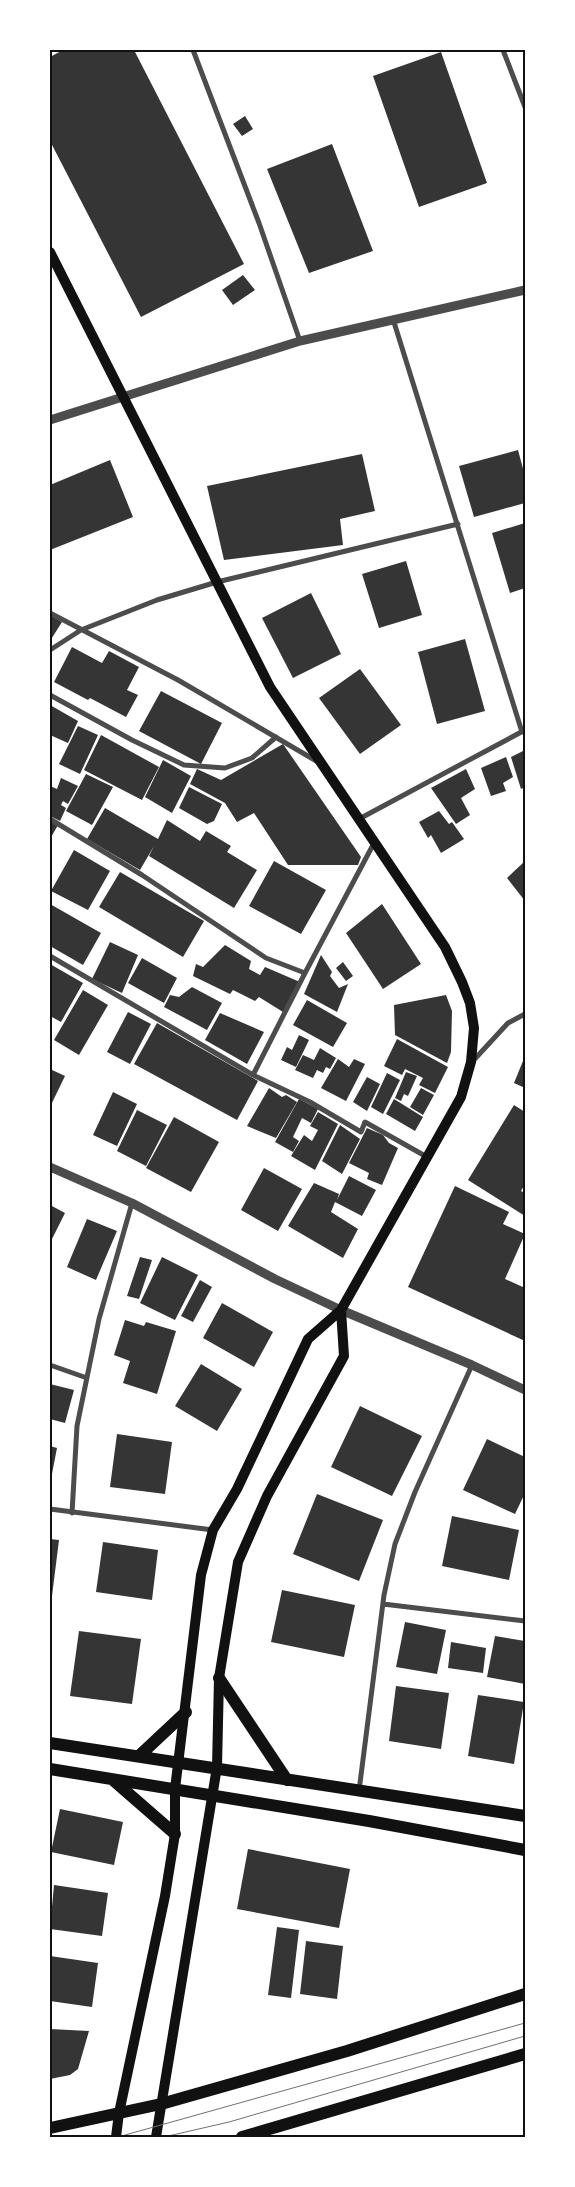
<svg xmlns="http://www.w3.org/2000/svg" width="575" height="2187" font-family="Overpass,sans-serif">
<rect width="100%" height="100%" fill="#fff"/>
<path fill="#353535" d="M 63,50 L 134,50 L 244,264 L 141,317 L 50,141 L 50,57 Z
M 441,52 L 487,183 L 419,207 L 373,76 Z
M 245,116 L 253,129 L 242,136 L 233,124 Z
M 332,144 L 373,251 L 309,273 L 267,169 Z
M 243,275 L 255,290 L 233,305 L 222,290 Z
M 518,450 L 525,476 L 525,503 L 474,517 L 459,466 Z
M 362,454 L 375,511 L 340,519 L 343,545 L 224,560 L 207,486 Z
M 110,460 L 133,517 L 50,550 L 50,485 Z
M 525,523 L 525,588 L 510,593 L 492,533 Z
M 406,561 L 422,615 L 379,628 L 362,574 Z
M 311,593 L 341,654 L 293,678 L 262,618 Z
M 50,615 L 62,622 L 50,641 Z
M 465,639 L 485,711 L 437,724 L 418,652 Z
M 72,647 L 102,663 L 109,651 L 139,667 L 127,690 L 138,695 L 126,717 L 90,698 L 88,700 L 54,682 Z
M 360,669 L 401,725 L 360,754 L 319,698 Z
M 161,691 L 222,723 L 201,764 L 139,731 Z
M 50,705 L 78,721 L 68,743 L 50,735 Z
M 78,726 L 98,735 L 80,774 L 59,764 Z
M 101,735 L 159,767 L 142,800 L 84,770 Z
M 283,744 L 361,857 L 358,865 L 288,865 L 254,813 L 237,822 L 225,803 L 190,784 L 197,769 L 221,780 Z
M 525,750 L 525,787 L 521,789 L 511,757 Z
M 506,757 L 513,777 L 503,783 L 506,791 L 491,796 L 481,768 Z
M 163,760 L 191,776 L 172,813 L 145,797 Z
M 466,769 L 475,789 L 461,798 L 470,815 L 456,824 L 431,788 Z
M 86,774 L 113,787 L 92,825 L 66,811 Z
M 61,778 L 78,786 L 68,804 L 63,801 L 61,805 L 66,808 L 60,821 L 50,816 L 50,786 L 57,789 Z
M 189,787 L 222,804 L 214,821 L 207,824 L 179,808 Z
M 105,808 L 158,839 L 167,820 L 200,841 L 206,831 L 231,846 L 227,852 L 257,870 L 234,908 L 149,856 L 154,846 L 140,870 L 87,839 Z
M 439,811 L 449,824 L 452,822 L 464,839 L 441,853 L 431,835 L 428,838 L 419,822 Z
M 50,821 L 58,825 L 50,839 Z
M 74,850 L 110,871 L 88,910 L 51,891 Z
M 274,861 L 326,890 L 301,934 L 249,906 Z
M 525,861 L 525,901 L 507,878 Z
M 120,872 L 204,921 L 183,957 L 99,907 Z
M 50,904 L 101,933 L 83,965 L 50,946 Z
M 382,904 L 421,964 L 383,989 L 346,933 Z
M 110,942 L 138,955 L 122,993 L 92,979 Z
M 225,945 L 251,961 L 249,969 L 260,975 L 265,967 L 300,982 L 283,1012 L 259,997 L 255,1001 L 233,990 L 230,994 L 193,976 L 196,964 L 203,967 Z
M 321,955 L 332,972 L 330,976 L 339,988 L 348,984 L 337,1012 L 304,994 Z
M 142,958 L 177,978 L 164,1003 L 128,983 Z
M 343,962 L 353,976 L 346,981 L 336,968 Z
M 50,964 L 83,983 L 61,1022 L 50,1016 Z
M 192,987 L 222,1003 L 207,1030 L 164,1007 L 170,995 L 179,997 Z
M 83,990 L 108,1005 L 79,1055 L 54,1040 Z
M 446,995 L 452,1011 L 451,1052 L 447,1063 L 395,1035 L 394,1005 Z
M 307,1000 L 347,1023 L 333,1047 L 293,1025 Z
M 128,1012 L 151,1024 L 130,1064 L 107,1052 Z
M 220,1013 L 264,1032 L 247,1064 L 205,1040 Z
M 157,1023 L 258,1081 L 237,1120 L 134,1064 Z
M 299,1035 L 309,1040 L 296,1067 L 281,1060 L 287,1047 L 292,1050 Z
M 397,1039 L 448,1067 L 435,1093 L 419,1085 L 423,1078 L 405,1069 L 402,1075 L 384,1066 Z
M 320,1048 L 336,1058 L 330,1069 L 326,1067 L 323,1073 L 317,1070 L 313,1078 L 295,1070 L 303,1055 L 314,1060 Z
M 525,1056 L 525,1088 L 514,1083 Z
M 338,1059 L 349,1067 L 354,1059 L 365,1064 L 346,1101 L 321,1088 Z
M 50,1069 L 65,1076 L 50,1107 Z
M 406,1072 L 417,1076 L 408,1096 L 404,1094 L 401,1101 L 395,1098 Z
M 387,1073 L 400,1080 L 383,1114 L 371,1107 Z
M 367,1077 L 380,1084 L 367,1111 L 353,1102 Z
M 269,1088 L 282,1097 L 286,1095 L 297,1102 L 276,1138 L 247,1126 Z
M 421,1088 L 434,1095 L 423,1115 L 410,1107 Z
M 113,1092 L 137,1104 L 117,1146 L 93,1135 Z
M 299,1099 L 318,1109 L 311,1123 L 302,1118 L 293,1137 L 299,1141 L 293,1152 L 275,1142 Z
M 394,1099 L 423,1117 L 415,1131 L 386,1114 Z
M 514,1105 L 525,1112 L 525,1184 L 521,1191 L 525,1193 L 525,1216 L 468,1180 Z
M 137,1110 L 167,1125 L 146,1166 L 117,1151 Z
M 318,1112 L 338,1124 L 315,1170 L 291,1156 L 304,1135 L 312,1141 L 318,1130 L 310,1126 Z
M 174,1117 L 219,1142 L 191,1192 L 146,1168 Z
M 340,1125 L 360,1139 L 342,1174 L 322,1161 Z
M 367,1128 L 383,1135 L 389,1143 L 398,1148 L 382,1185 L 367,1179 L 369,1173 L 349,1163 Z
M 264,1168 L 302,1189 L 278,1231 L 241,1210 Z
M 349,1176 L 376,1190 L 362,1216 L 335,1202 L 331,1212 L 358,1229 L 343,1258 L 288,1226 L 314,1183 L 339,1194 L 337,1200 Z
M 455,1186 L 509,1212 L 503,1224 L 525,1234 L 505,1279 L 525,1288 L 525,1341 L 408,1287 Z
M 50,1205 L 65,1213 L 50,1243 Z
M 87,1219 L 117,1231 L 96,1280 L 67,1267 Z
M 140,1257 L 152,1260 L 139,1299 L 127,1296 Z
M 162,1257 L 198,1275 L 175,1320 L 140,1303 Z
M 200,1280 L 212,1287 L 193,1322 L 181,1316 Z
M 222,1303 L 273,1332 L 254,1367 L 203,1338 Z
M 125,1320 L 144,1326 L 146,1322 L 176,1331 L 157,1394 L 123,1383 L 130,1361 L 114,1355 Z
M 201,1364 L 242,1389 L 217,1431 L 175,1406 Z
M 50,1384 L 74,1390 L 65,1423 L 50,1419 Z
M 360,1406 L 422,1436 L 392,1496 L 331,1467 Z
M 117,1434 L 172,1442 L 165,1494 L 110,1487 Z
M 487,1439 L 525,1457 L 525,1493 L 515,1514 L 463,1490 Z
M 50,1446 L 57,1448 L 51,1479 L 50,1479 Z
M 317,1494 L 383,1520 L 359,1581 L 293,1554 Z
M 452,1516 L 519,1530 L 509,1580 L 442,1566 Z
M 50,1539 L 59,1540 L 52,1596 L 50,1596 Z
M 103,1542 L 158,1550 L 152,1600 L 96,1592 Z
M 282,1590 L 355,1605 L 344,1657 L 271,1642 Z
M 405,1622 L 446,1630 L 437,1674 L 396,1667 Z
M 79,1631 L 141,1639 L 132,1704 L 70,1696 Z
M 495,1636 L 525,1641 L 525,1684 L 487,1677 Z
M 451,1642 L 486,1648 L 483,1673 L 448,1668 Z
M 396,1686 L 449,1693 L 441,1749 L 389,1741 Z
M 478,1695 L 524,1702 L 514,1764 L 468,1756 Z
M 60,1809 L 123,1822 L 114,1865 L 51,1852 Z
M 248,1849 L 350,1869 L 339,1928 L 237,1909 Z
M 54,1885 L 108,1893 L 102,1936 L 50,1929 Z
M 277,1927 L 299,1930 L 291,1998 L 268,1995 Z
M 306,1941 L 343,1946 L 337,1999 L 300,1994 Z
M 50,1956 L 98,1963 L 92,2007 L 50,2001 Z
M 50,2029 L 89,2031 L 78,2069 L 70,2075 L 50,2079 Z"/>
<g fill="none" stroke-linecap="round" stroke-linejoin="round">
<path stroke="#4c4c4c" stroke-width="5" d="M 193,50 L 259,223 L 300,341
M 503,50 L 525,107
M 393,319 L 522,732
M 50,613 L 178,680 L 318,762
M 50,650 L 81,630 L 157,600 L 217,582 L 458,524
M 50,695 L 132,740 L 184,765 L 225,768 L 252,758 L 276,737
M 50,819 L 142,875 L 266,958 L 305,973 L 374,843
M 359,819 L 525,730
M 50,956 L 253,1075 L 310,1102 L 361,1132 L 365,1122 L 427,1157
M 472,1062 L 508,1023 L 525,1014
M 253,1075 L 305,973
M 50,1365 L 87,1378
M 50,1509 L 213,1530
M 72,1513 L 77,1426 L 99,1319 L 132,1203
M 383,1604 L 525,1621
M 359,1791 L 384,1595 L 395,1544 L 415,1492 L 472,1365"/>
<path stroke="#4c4c4c" stroke-width="9" d="M 50,420 L 300,341 L 525,290
M 50,1167 L 132,1203 L 275,1279 L 341,1310 L 472,1365 L 525,1390"/>
<path stroke="#111" stroke-width="10" d="M 50,252 L 270,687 L 445,947 L 462,982 L 470,1003 L 474,1028 L 471,1062 L 461,1097 L 341,1310 L 308,1339 L 237,1489 L 213,1530 L 201,1575 L 175,1789 L 175,1834 L 165,1896 L 119,2113 L 116,2137
M 156,2137 L 217,1767 L 219,1678 L 238,1562 L 267,1496 L 344,1356 L 341,1310"/>
<path stroke="#111" stroke-width="12" d="M 219,1678 L 287,1780
M 50,1743 L 525,1816
M 139,1756 L 186,1712
M 50,1769 L 369,1821 L 525,1850
M 113,1780 L 175,1834
M 50,2128 L 161,2104 L 347,2051 L 525,1994
M 242,2137 L 525,2054"/>
<path stroke="#707070" stroke-width="1" d="M 118,2137 L 525,2023
M 164,2137 L 229,2122 L 525,2036"/>
</g>
<rect width="575" height="2187" fill="none" stroke="#ffffff" stroke-width="102"/>
<rect x="51" y="51" width="473" height="2085" fill="none" stroke="#111" stroke-width="2"/>
</svg>
